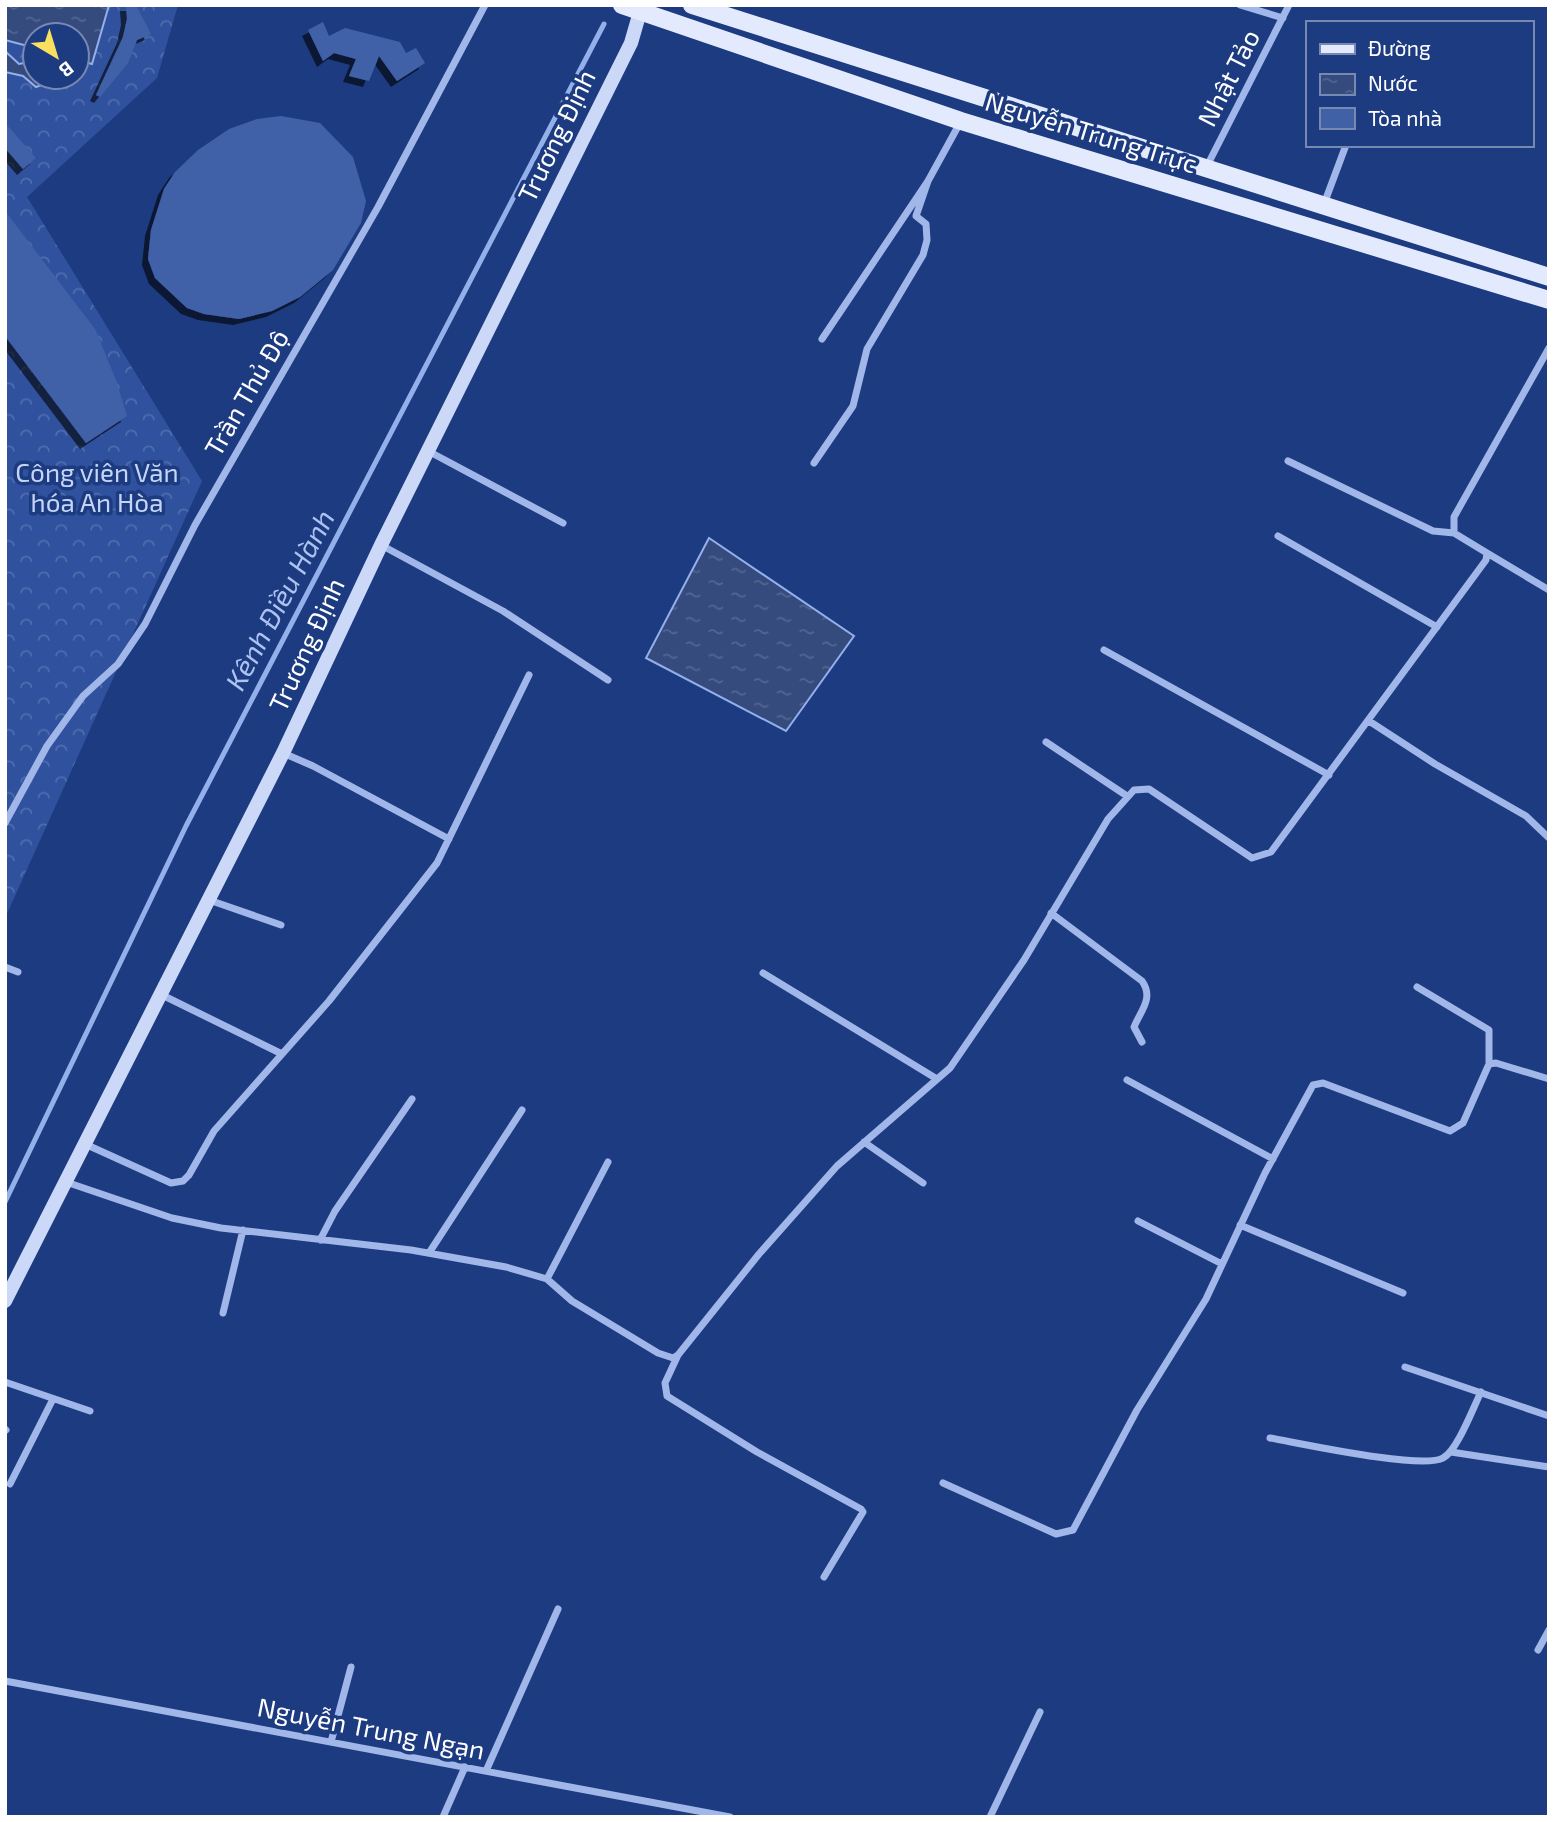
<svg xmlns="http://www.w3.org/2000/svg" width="1554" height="1822" font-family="'Exo 2',sans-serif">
<defs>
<pattern id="forest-crowns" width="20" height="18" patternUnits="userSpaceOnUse" patternTransform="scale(1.75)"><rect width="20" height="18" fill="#30529e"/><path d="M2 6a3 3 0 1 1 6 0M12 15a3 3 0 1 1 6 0" fill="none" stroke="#4f6cad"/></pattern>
<pattern id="water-ripples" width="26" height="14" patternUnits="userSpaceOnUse" patternTransform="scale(1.75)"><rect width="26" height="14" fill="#354b7e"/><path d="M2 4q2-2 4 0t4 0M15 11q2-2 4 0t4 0" fill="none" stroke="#536691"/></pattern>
<filter id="shadow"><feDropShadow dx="-6" dy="6" stdDeviation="0" flood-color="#0009"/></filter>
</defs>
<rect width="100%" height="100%" fill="#1d3b80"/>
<path fill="url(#forest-crowns)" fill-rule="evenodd" d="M 5,5 L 178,5 L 157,78 L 27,197 L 202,481 L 5,918 ZM 35,35 L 77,35 L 77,77 L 35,77 Z"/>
<path fill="url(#water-ripples)" stroke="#94b0eb" stroke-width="2" d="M 5,5 L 109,5 L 92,64 L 77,60 L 77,35 L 35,35 L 35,48 L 5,40 Z
M 5,51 L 19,64 L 35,61 L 35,77 L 49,77 L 47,83 L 36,87 L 23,76 L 5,72 Z
M 709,538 L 854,636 L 786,731 L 646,658 Z"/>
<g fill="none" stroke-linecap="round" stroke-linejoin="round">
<path stroke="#94b0eb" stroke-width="5" d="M 5,1202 L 186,826 L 604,24"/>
</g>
<path fill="#4161a7" filter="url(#shadow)" d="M 126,5 L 136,5 L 151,34 L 137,40 L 128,63 L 100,97 L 96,95 L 123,37 L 127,19 Z
M 323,22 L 329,36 L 345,28 L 400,42 L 406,53 L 416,48 L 425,63 L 397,81 L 379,56 L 369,81 L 349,76 L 356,59 L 334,53 L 323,61 L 308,30 Z
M 281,116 L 320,123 L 353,157 L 366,201 L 361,223 L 333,270 L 300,297 L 272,311 L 239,319 L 204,314 L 187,308 L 155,278 L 148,259 L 151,230 L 164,189 L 175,172 L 198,150 L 229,129 L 257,119 Z
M 5,123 L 36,158 L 23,169 L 5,148 Z
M 5,211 L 95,329 L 116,380 L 127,416 L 86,443 L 5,336 Z"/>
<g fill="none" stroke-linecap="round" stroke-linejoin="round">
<path stroke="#a1b7e9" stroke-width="7" d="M 1240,5 L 1283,18
M 1206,168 L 1289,5
M 1324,204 L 1346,145
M 822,339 L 928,181 L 961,121
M 428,451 L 563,523
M 1288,461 L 1433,531 L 1454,533
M 814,463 L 853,406 L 867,349 L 923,255 L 927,240 L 926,224 L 916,216 L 928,181
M 1278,536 L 1437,627
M 381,545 L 503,611 L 608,680
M 1487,553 L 1549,590
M 1104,650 L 1329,775
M 1369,721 L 1435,764 L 1526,816 L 1549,838
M 1046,742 L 1127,796
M 283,753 L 313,766 L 449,839
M 5,823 L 47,746 L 83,696 L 118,664 L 145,624 L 195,525 L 378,207 L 485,5
M 209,900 L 281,925
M 1051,913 L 1142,981 C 1154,998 1141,1010 1134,1027 L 1142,1042
M 5,967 L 18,972
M 763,973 L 937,1079
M 1417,987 L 1489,1030 L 1489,1064
M 160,994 L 282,1054
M 1127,1080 L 1273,1159
M 864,1142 L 923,1183
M 85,1144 L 171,1183 L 183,1181 L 189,1175 L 214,1131 L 329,1001 L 437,863 L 529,675
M 66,1182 L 172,1218 L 221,1228 L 411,1250 L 506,1267 L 547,1279 L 572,1301 L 658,1353 L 673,1358 L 678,1355 L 759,1254 L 837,1166 L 950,1068 L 1024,960 L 1108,819 L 1134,790 L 1149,789 L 1252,858 L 1271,852 L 1486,560 L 1487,553 L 1454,533 L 1454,517 L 1549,348
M 1138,1221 L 1222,1264
M 1240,1225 L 1403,1293
M 320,1240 L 335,1211 L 412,1099
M 429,1253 L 522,1110
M 547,1279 L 608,1162
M 223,1313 L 243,1230
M 678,1355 L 665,1383 L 667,1396 L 757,1452 L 861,1509 L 863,1512 L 824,1577
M 1405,1367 L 1549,1416
M 5,1382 L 90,1411
M 5,1429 L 6,1430
M 1270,1438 C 1299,1443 1422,1470 1443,1458 C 1457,1451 1473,1408 1481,1392
M 1451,1452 L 1549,1467
M 943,1483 L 1056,1534 L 1073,1530 L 1137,1410 L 1206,1299 L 1265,1173 L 1313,1085 L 1323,1083 L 1450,1131 L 1463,1123 L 1489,1064 L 1496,1063 L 1549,1079
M 10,1484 L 53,1399
M 1538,1650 L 1549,1630
M 5,1681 L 730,1817
M 331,1742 L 351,1667
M 486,1771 L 558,1609
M 443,1817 L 465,1767
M 990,1817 L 1040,1712"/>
<path stroke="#ccd8f7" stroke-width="14" d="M 5,1301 L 283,753 L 381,545 L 631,43 L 642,5"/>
<path stroke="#e3eafe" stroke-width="18" d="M 622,5 L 961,121 L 1549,300
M 692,5 L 1549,277"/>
</g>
<g text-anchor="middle" stroke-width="7" stroke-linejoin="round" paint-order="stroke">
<g font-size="26" fill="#fff" stroke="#1d3b80">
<text transform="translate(1229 78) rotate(-63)" y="9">Nhật Tảo</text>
<text transform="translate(1091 133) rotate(17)" y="9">Nguyễn Trung Trực</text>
<text transform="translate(557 136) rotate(-64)" y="9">Trương Định</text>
<text transform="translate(247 393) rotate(-60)" y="9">Trần Thủ Độ</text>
<text transform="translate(307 645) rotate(-65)" y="9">Trương Định</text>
<text transform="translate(371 1729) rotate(11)" y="9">Nguyễn Trung Ngạn</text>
</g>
<g font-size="26" fill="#c5d5f7" stroke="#1d3b80">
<text x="97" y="482">Công viên Văn<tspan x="97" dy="30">hóa An Hòa</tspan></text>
</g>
<g font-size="28" font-style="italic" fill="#acc2f1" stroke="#1d3b80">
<text transform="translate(280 600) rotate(-62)" y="10">Kênh Điều Hành</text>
</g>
</g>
<rect width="1554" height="1822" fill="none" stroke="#ffffff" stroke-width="14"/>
<rect x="1306" y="21" width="228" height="126" fill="#1d3b80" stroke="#7789b3" stroke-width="2"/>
<rect x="1320" y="44" width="35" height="10" fill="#e3eafe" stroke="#7789b3" stroke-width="2"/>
<text x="1368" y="56" font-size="21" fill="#ffffff">Đường</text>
<rect x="1320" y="74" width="35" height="21" fill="url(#water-ripples)" stroke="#7789b3" stroke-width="2"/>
<text x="1368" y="91" font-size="21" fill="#ffffff">Nước</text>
<rect x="1320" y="108" width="35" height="21" fill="#4161a7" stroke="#7789b3" stroke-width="2"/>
<text x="1368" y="126" font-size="21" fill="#ffffff">Tòa nhà</text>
<g transform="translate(56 56) rotate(142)"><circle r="33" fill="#1d3b80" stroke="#7789b3" stroke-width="2"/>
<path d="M0-5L12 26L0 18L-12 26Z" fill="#f9e15f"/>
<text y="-10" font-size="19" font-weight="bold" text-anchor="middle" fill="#ffffff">B</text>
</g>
</svg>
